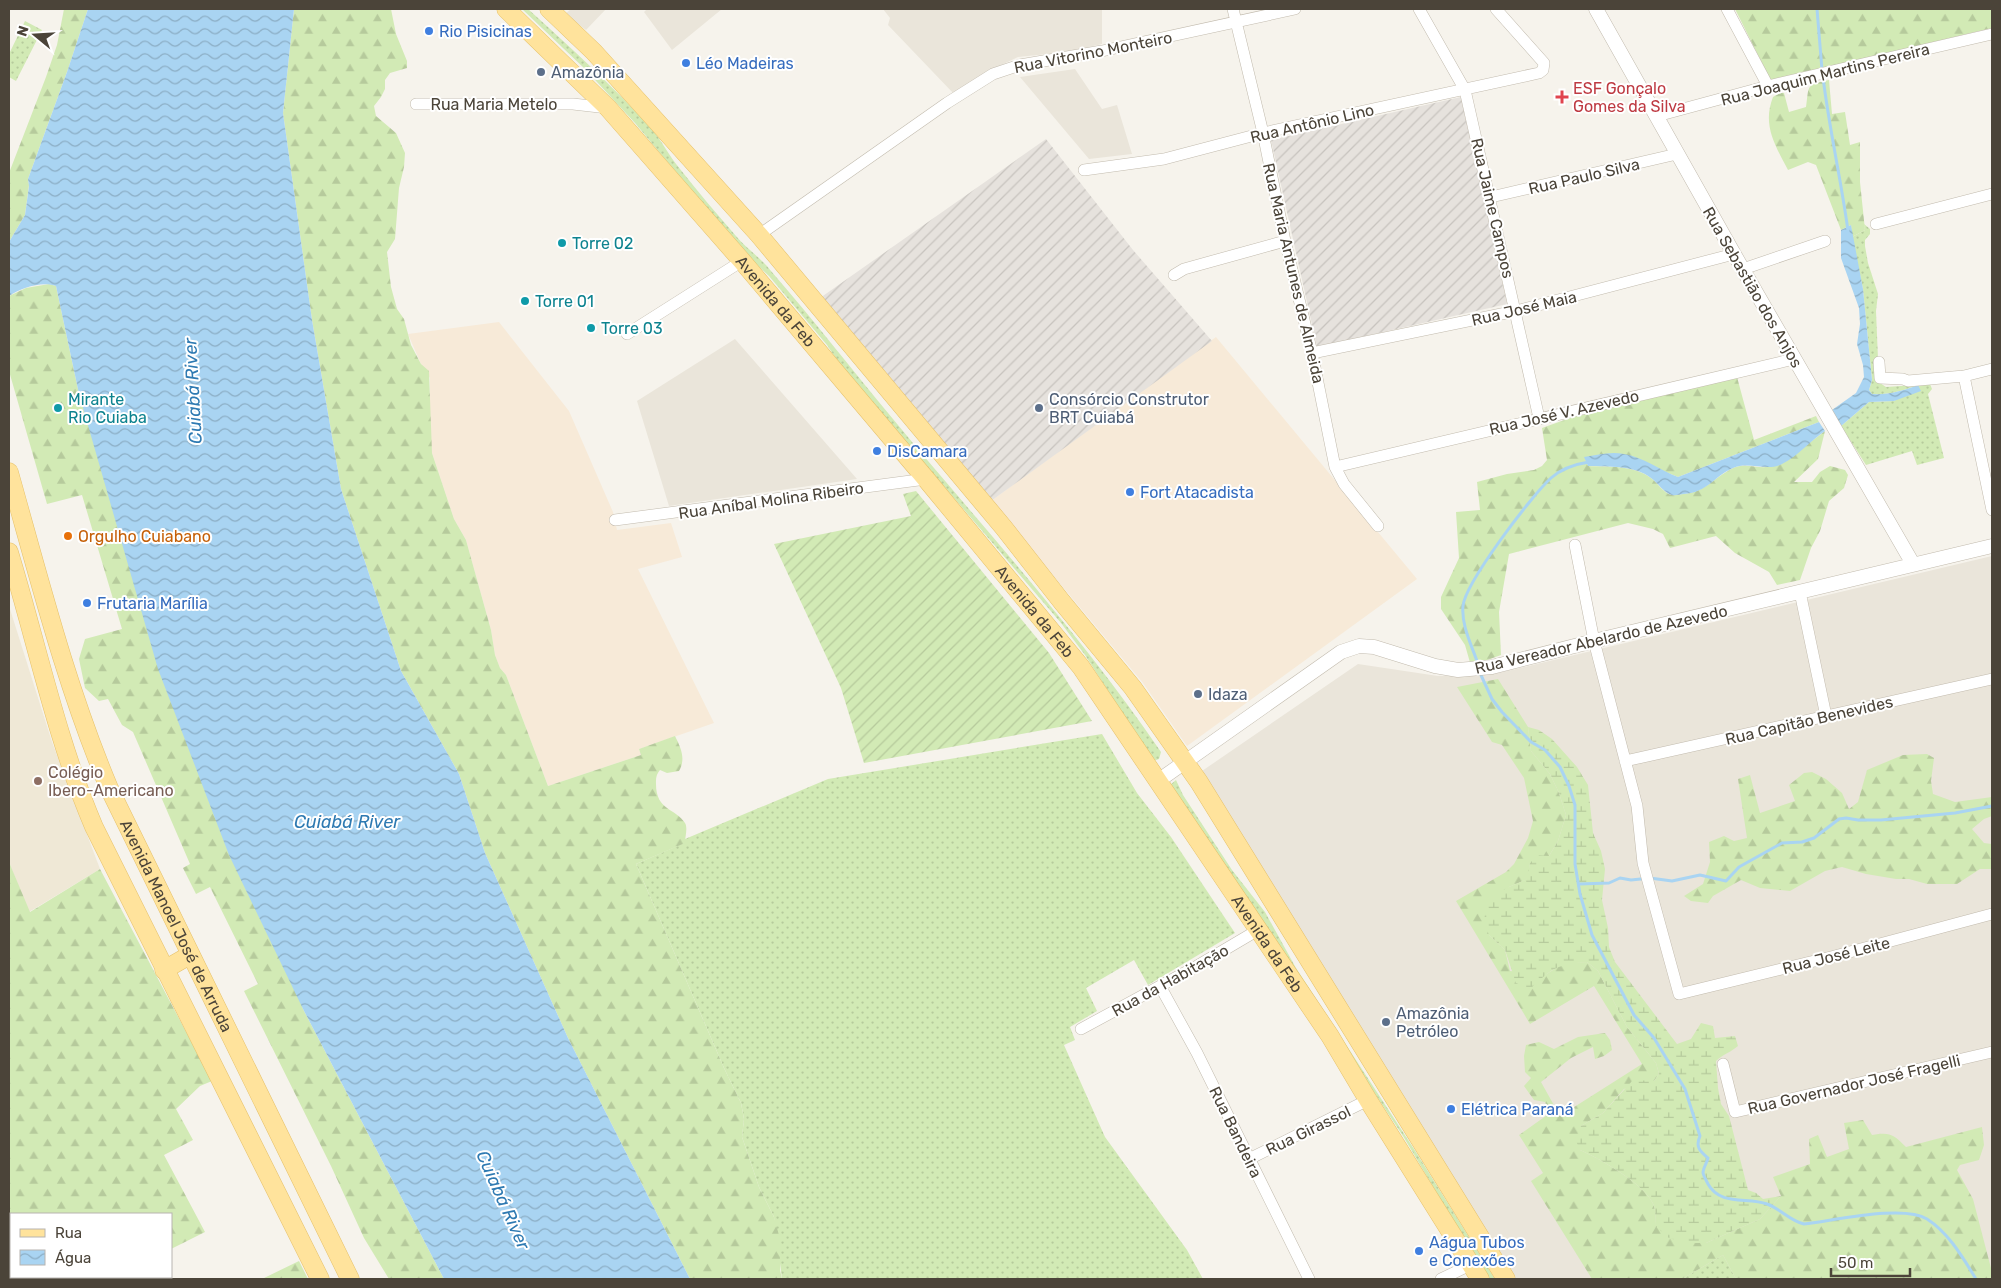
<svg xmlns="http://www.w3.org/2000/svg" width="2001" height="1288" font-family="Rubik,sans-serif">
<defs>
<pattern id="industrial-furrows" width="10" height="10" patternUnits="userSpaceOnUse" patternTransform="scale(1.25)"><rect width="10" height="10" fill="#e6e2dd"/><path d="M-1 1l2-2M0 10L10 0M9 11l2-2" fill="none" stroke="#c7c3be"/></pattern>
<pattern id="grass-dots" width="8" height="8" patternUnits="userSpaceOnUse" patternTransform="scale(1.25)"><rect width="8" height="8" fill="#d2eab5"/><path d="M2 2h.1M6 6h.1" fill="none" stroke="#b6ca9c" stroke-width="1.8" stroke-linecap="round"/></pattern>
<pattern id="forest-firs" width="22" height="20" patternUnits="userSpaceOnUse" patternTransform="scale(1.25)"><rect width="22" height="20" fill="#d2eab5"/><path d="M5 1l3.5 6h-7zM16 11l3.5 6h-7z" fill="#b6ca9c"/></pattern>
<pattern id="wetland-marsh" width="20" height="14" patternUnits="userSpaceOnUse" patternTransform="scale(1.25)"><rect width="20" height="14" fill="#d2eab5"/><path d="M1 5h8M5 5V1M11 12h8M15 12V8" fill="none" stroke="#b6ca9c"/></pattern>
<pattern id="garden-furrows" width="10" height="10" patternUnits="userSpaceOnUse" patternTransform="scale(1.25)"><rect width="10" height="10" fill="#d2eab5"/><path d="M-1 1l2-2M0 10L10 0M9 11l2-2" fill="none" stroke="#b6ca9c"/></pattern>
<pattern id="water-waves" width="16" height="10" patternUnits="userSpaceOnUse" patternTransform="scale(1.25)"><rect width="16" height="10" fill="#a9d4f2"/><path d="M0 5q4-4 8 0t8 0" fill="none" stroke="#8caec5"/></pattern>
</defs>
<rect width="100%" height="100%" fill="#f6f3ec"/>
<path fill="#eae5da" d="M 571,9 L 606,9 L 586,30 L 565,14 Z
M 647,9 L 722,9 L 672,50 L 644,12 Z
M 883,9 L 1102,9 L 1102,44 L 1067,52 L 1018,57 L 991,70 L 954,94 L 888,25 L 890,18 Z
M 1075,69 L 1102,109 L 1117,105 L 1132,154 L 1089,159 L 1020,77 Z
M 735,339 L 857,479 L 669,506 L 637,401 Z
M 1992,556 L 1992,1279 L 1515,1279 L 1202,771 L 1358,664 L 1438,676 L 1494,674 Z"/>
<path fill="#f7ead8" d="M 499,322 L 569,411 L 613,512 L 617,530 L 671,523 L 682,557 L 638,569 L 714,723 L 639,749 L 641,755 L 548,786 L 506,675 L 500,668 L 495,655 L 491,630 L 466,540 L 454,519 L 432,453 L 430,441 L 430,378 L 421,364 L 408,334 Z
M 1216,337 L 1417,579 L 1187,746 L 1143,683 L 991,501 Z"/>
<path fill="url(#industrial-furrows)" d="M 1461,97 L 1507,304 L 1317,347 L 1271,140 Z
M 1046,139 L 1133,250 L 1212,341 L 991,501 L 820,298 Z"/>
<path fill="#efe8d6" d="M 9,606 L 52,742 L 100,869 L 29,912 L 9,862 Z"/>
<path fill="url(#grass-dots)" d="M 522,9 L 528,9 C 570,47 613,86 651,128 C 662,141 669,156 680,169 C 698,192 717,214 736,236 C 747,249 761,258 771,271 C 813,319 852,370 893,419 C 984,529 1081,634 1161,752 L 1159,759 L 1153,761 L 1085,655 L 1061,623 L 841,366 L 827,345 L 769,276 L 739,248 L 635,123 L 584,68 Z
M 25,21 L 42,30 L 16,81 L 9,77 L 9,54 Z
M 1864,224 L 1870,229 L 1870,234 L 1865,240 L 1865,246 L 1868,263 L 1878,294 L 1876,311 L 1878,359 L 1874,374 L 1877,381 L 1886,387 L 1930,384 L 1932,389 L 1928,394 L 1944,458 L 1917,465 L 1912,451 L 1866,465 L 1841,426 L 1869,402 L 1894,401 L 1918,385 C 1902,391 1889,395 1872,394 L 1869,390 L 1872,380 L 1863,289 L 1852,237 L 1865,230 Z
M 1102,734 L 1137,793 L 1171,837 L 1235,933 L 1148,985 L 1134,960 L 1086,988 L 1097,1011 L 1070,1027 L 1075,1040 L 1064,1045 L 1105,1137 L 1187,1250 L 1203,1279 L 782,1279 L 774,1217 L 759,1187 L 742,1137 L 744,1119 L 741,1103 L 724,1068 L 636,864 L 684,843 L 685,839 L 828,779 Z
M 1176,780 L 1183,795 L 1232,870 L 1265,912 L 1296,968 L 1414,1149 L 1495,1279 L 1488,1279 L 1403,1136 L 1170,785 Z
M 1723,1255 L 1736,1279 L 1682,1279 Z"/>
<path fill="url(#forest-firs)" d="M 64,9 L 88,9 L 67,72 L 28,179 L 29,185 L 25,215 L 9,242 L 9,173 L 46,77 L 57,45 Z
M 294,9 L 391,9 L 396,34 L 407,61 L 407,68 L 390,73 L 385,80 L 385,89 L 381,97 L 374,106 L 376,116 L 396,133 L 405,153 L 404,167 L 399,188 L 395,239 L 387,252 L 391,287 L 397,309 L 404,319 L 411,345 L 421,364 L 429,371 L 432,453 L 454,519 L 466,540 L 491,630 L 495,655 L 500,668 L 506,675 L 548,786 L 641,755 L 639,749 L 675,736 C 681,748 686,759 679,771 L 667,773 L 660,770 C 656,775 656,778 656,784 C 656,811 676,808 685,823 C 688,828 685,837 685,843 L 636,864 L 724,1068 L 741,1103 L 744,1119 L 742,1137 L 759,1187 L 774,1217 L 780,1239 L 780,1270 L 782,1279 L 690,1279 L 568,1038 L 485,853 L 459,774 L 401,671 L 341,489 L 312,320 L 283,113 Z
M 1735,9 L 1992,9 L 1992,28 L 1771,81 Z
M 1829,80 L 1832,114 L 1845,112 L 1850,145 L 1860,142 L 1860,182 L 1865,230 L 1852,237 L 1851,225 L 1841,230 L 1816,165 L 1808,162 L 1788,170 C 1775,145 1762,125 1773,97 L 1780,93 L 1784,93 L 1789,112 L 1806,107 C 1809,84 1806,85 1829,80 Z
M 49,284 L 56,286 L 79,394 L 303,1009 L 444,1279 L 389,1279 L 364,1238 L 331,1166 L 244,991 L 258,984 L 210,887 L 196,894 L 183,868 L 190,864 L 133,732 L 122,725 L 108,699 L 99,701 L 85,688 L 79,659 L 85,639 L 122,629 L 82,495 L 47,504 L 9,371 L 9,296 L 26,288 Z
M 1737,377 L 1754,440 L 1816,416 L 1819,422 L 1678,477 L 1668,473 L 1585,458 L 1588,466 C 1608,467 1634,465 1651,478 C 1658,483 1663,493 1672,495 C 1675,496 1680,494 1683,494 C 1706,492 1713,478 1733,468 C 1744,463 1756,468 1767,467 C 1784,465 1811,441 1825,431 L 1818,459 L 1794,482 L 1812,482 L 1820,472 L 1830,466 L 1845,470 L 1848,475 L 1844,488 L 1829,501 L 1820,531 L 1811,548 L 1800,580 L 1777,585 L 1769,572 L 1735,553 L 1716,536 L 1670,548 L 1663,534 L 1653,529 L 1628,523 L 1509,554 L 1499,612 L 1501,655 L 1471,666 L 1465,645 L 1441,609 L 1441,597 L 1459,558 L 1456,512 L 1480,510 L 1477,482 L 1507,474 L 1534,470 L 1542,466 L 1547,460 L 1542,428 L 1570,418 Z
M 1498,679 L 1528,727 L 1531,751 L 1550,774 L 1559,793 L 1566,815 L 1558,841 L 1549,856 L 1530,863 L 1528,879 L 1509,887 L 1489,935 L 1505,950 L 1510,971 L 1545,975 L 1564,963 L 1587,962 L 1598,971 L 1627,1027 L 1656,1063 L 1659,1074 L 1654,1081 L 1624,1089 L 1603,1113 L 1581,1126 L 1580,1150 C 1599,1158 1648,1186 1654,1206 C 1656,1212 1655,1220 1655,1226 L 1706,1243 L 1760,1219 L 1781,1196 L 1773,1177 L 1810,1164 L 1809,1139 L 1818,1135 L 1827,1157 L 1849,1149 L 1844,1123 L 1863,1120 L 1872,1135 C 1890,1132 1893,1134 1906,1147 L 1982,1127 L 1984,1145 L 1979,1160 L 1960,1165 L 1957,1170 L 1973,1199 L 1992,1272 L 1992,1279 L 1736,1279 L 1723,1255 L 1682,1279 L 1592,1279 L 1531,1181 L 1543,1173 L 1519,1135 L 1550,1113 L 1545,1102 L 1534,1100 L 1524,1086 L 1531,1078 L 1525,1072 L 1524,1056 L 1526,1045 L 1539,1042 L 1554,1049 L 1578,1037 L 1605,1033 L 1610,1040 L 1612,1050 L 1604,1056 L 1595,1059 L 1593,1047 L 1571,1058 L 1541,1082 L 1560,1116 L 1642,1064 L 1594,986 L 1530,1024 L 1456,901 L 1506,872 L 1514,864 L 1528,838 L 1533,821 L 1524,778 L 1502,745 L 1492,742 L 1457,687 Z
M 1927,754 L 1934,758 L 1931,781 L 1933,794 L 1955,802 L 1992,797 L 1992,816 L 1984,819 L 1972,829 L 1984,843 L 1992,844 L 1992,869 L 1980,869 L 1957,884 L 1927,884 L 1909,879 L 1896,879 L 1866,874 L 1842,867 L 1825,871 L 1790,891 L 1760,888 L 1741,880 L 1713,896 L 1708,903 L 1691,901 L 1684,896 L 1703,884 L 1710,862 L 1709,842 L 1724,836 L 1734,841 L 1747,838 L 1738,779 L 1750,775 L 1760,813 L 1795,801 L 1789,785 L 1804,773 L 1812,772 L 1826,779 L 1842,793 L 1849,809 L 1858,802 L 1867,770 L 1903,755 Z
M 9,862 L 30,912 L 100,869 L 212,1081 L 200,1086 L 176,1109 L 193,1140 L 164,1155 L 205,1232 L 171,1249 L 171,1214 L 11,1214 L 11,1277 L 166,1277 L 167,1279 L 9,1279 Z
M 299,1261 L 308,1279 L 262,1279 Z"/>
<path fill="url(#wetland-marsh)" d="M 1528,727 L 1539,730 L 1552,739 L 1577,767 L 1588,785 L 1593,833 L 1601,851 L 1605,869 L 1602,900 L 1608,928 L 1609,947 L 1615,962 L 1677,1044 L 1691,1039 L 1701,1023 L 1713,1026 L 1715,1038 L 1735,1036 L 1738,1046 C 1730,1053 1723,1054 1716,1061 L 1718,1088 L 1721,1104 L 1729,1116 L 1748,1190 L 1756,1193 L 1763,1199 L 1781,1196 L 1760,1219 L 1706,1243 L 1686,1243 L 1669,1238 L 1655,1226 C 1655,1220 1656,1212 1654,1206 C 1648,1186 1599,1158 1580,1150 L 1576,1141 L 1581,1126 L 1603,1113 L 1633,1080 L 1654,1081 L 1659,1074 L 1656,1063 L 1627,1027 L 1598,971 L 1587,962 C 1557,964 1551,969 1530,989 L 1516,983 L 1505,950 L 1489,935 L 1484,922 L 1487,899 L 1509,887 L 1527,879 L 1530,863 L 1538,855 L 1549,856 L 1558,841 L 1566,815 L 1559,793 L 1550,774 L 1531,751 Z"/>
<path fill="url(#garden-furrows)" d="M 916,491 L 1049,653 L 1092,721 L 864,763 L 841,688 L 774,544 L 911,516 L 903,494 Z"/>
<path fill="url(#water-waves)" d="M 88,9 L 294,9 L 283,113 L 312,320 L 341,489 L 401,671 L 459,774 L 485,853 L 568,1038 L 690,1279 L 444,1279 L 303,1009 L 229,855 L 158,669 L 79,394 L 56,286 C 42,281 21,288 9,296 L 9,242 L 25,215 L 29,186 L 28,179 L 67,72 Z
M 1851,225 L 1863,289 L 1872,380 L 1869,390 L 1872,394 C 1889,395 1902,391 1918,385 L 1921,391 L 1894,401 L 1869,402 L 1841,426 L 1832,410 L 1856,393 L 1864,377 L 1863,365 L 1857,344 L 1860,324 L 1859,308 L 1841,258 L 1841,230 Z
M 1819,422 L 1825,431 C 1810,441 1798,456 1782,464 C 1767,472 1749,461 1733,468 C 1713,477 1708,492 1684,494 C 1681,494 1675,496 1672,495 C 1664,493 1658,483 1651,478 C 1635,465 1609,467 1588,466 L 1584,457 C 1597,455 1611,451 1624,454 C 1643,457 1660,470 1678,477 Z"/>
<g fill="none" stroke-linecap="round" stroke-linejoin="round">
<path stroke="#a9d4f2" stroke-width="3" d="M 1817,9 L 1822,70
M 1823,77 C 1829,128 1841,179 1848,231
M 1478,664 C 1472,646 1461,625 1463,606 C 1465,583 1532,495 1551,478 C 1561,469 1576,464 1589,462
M 1480,673 L 1492,699 L 1502,712 L 1531,742 L 1545,750 L 1560,767 L 1569,786 L 1575,805 L 1575,864 L 1580,894 L 1592,935 L 1634,1015 L 1654,1038 L 1685,1089 L 1700,1136 C 1695,1147 1700,1151 1708,1158 C 1707,1163 1703,1168 1703,1173 C 1704,1177 1706,1180 1708,1184 C 1720,1206 1747,1197 1767,1204 C 1781,1209 1790,1221 1804,1224 C 1833,1221 1903,1204 1927,1219 C 1949,1233 1963,1258 1976,1279
M 1579,884 L 1609,883 L 1620,878 L 1631,880 L 1650,878 L 1672,881 L 1700,875 L 1726,881 L 1739,867 L 1782,843 L 1802,842 L 1814,838 L 1839,819 L 1846,818 L 1858,820 L 1881,820 L 1955,813 L 1992,806"/>
<g stroke="#c2bbae" stroke-width="12">
<path id="minor" d="M 1233,9 L 1263,133 L 1285,241 L 1312,353 L 1335,467 L 1344,484 L 1378,526
M 1419,9 L 1465,90 L 1539,418
M 1727,9 L 1768,86
M 416,104 L 573,104 L 608,108
M 1657,116 L 1768,86 L 1992,34
M 1084,170 L 1164,159 L 1263,133 L 1539,73 L 1543,70 L 1544,63 L 1496,9
M 1491,197 L 1677,154
M 1876,224 L 1992,194
M 759,235 L 947,103 L 993,74 L 1020,65 L 1102,51 L 1295,9
M 1743,269 L 1825,241
M 1174,275 L 1184,269 L 1285,241
M 627,334 L 742,261
M 1312,353 L 1516,311 L 1734,254
M 1879,362 L 1880,378 L 1903,379 L 1908,381 L 1964,376 L 1992,369
M 1964,376 L 1992,510
M 1335,467 L 1794,359
M 615,520 L 926,479
M 1575,545 L 1594,641 L 1637,806 L 1643,863 L 1679,994 L 1831,957 L 1992,914
M 1800,592 L 1826,716
M 1625,761 L 1992,679
M 1160,986 L 1197,1053 L 1309,1279
M 1081,1029 L 1197,966 L 1258,930
M 1723,1064 L 1735,1112 L 1992,1052
M 1249,1159 L 1368,1100
M 1441,1279 L 1472,1264"/>
</g>
<g stroke="#c2bbae" stroke-width="15">
<path id="tertiary" d="M 1596,9 L 1734,254 L 1913,564
M 1158,781 L 1341,652 L 1359,646 L 1374,647 L 1435,666 L 1458,670 L 1492,667 L 1598,640 L 1992,546"/>
</g>
<g stroke="#e6c16a" stroke-width="19">
<g id="primary">
<path id="s1" d="M 506,9 L 608,108 L 742,261 L 926,479 L 1081,667 L 1330,1036 L 1368,1100 L 1480,1279"/>
<path d="M 549,9 L 594,52 L 759,235 L 1004,528 L 1062,602 L 1133,688 L 1199,782 L 1506,1279"/>
<path id="s2" d="M 9,472 C 39,578 66,686 109,788 L 350,1279"/>
<path d="M 9,552 C 37,644 56,738 94,827 L 320,1279"/>
<path d="M 164,970 L 190,955"/>
</g>
</g>
<use href="#minor" stroke="#fff" stroke-width="11"/>
<use href="#tertiary" stroke="#fff" stroke-width="14"/>
<use href="#primary" stroke="#ffe39c" stroke-width="18"/>
</g>
<g fill="#3f7fe0" stroke="#fff" stroke-width="2">
<circle cx="429" cy="31" r="5"/>
<circle cx="686" cy="63" r="5"/>
<circle cx="877" cy="451" r="5"/>
<circle cx="1130" cy="492" r="5"/>
<circle cx="87" cy="603" r="5"/>
<circle cx="1451" cy="1109" r="5"/>
<circle cx="1419" cy="1251" r="5"/>
</g>
<g fill="#5c6f8a" stroke="#fff" stroke-width="2">
<circle cx="541" cy="72" r="5"/>
<circle cx="1039" cy="408" r="5"/>
<circle cx="1198" cy="694" r="5"/>
<circle cx="1386" cy="1022" r="5"/>
</g>
<path fill="#e0444e" stroke="#fff" stroke-width="2" d="M1559.5 89.5h5v5h5v5h-5v5h-5v-5h-5v-5h5z"/>
<g fill="#0f9aa8" stroke="#fff" stroke-width="2">
<circle cx="562" cy="243" r="5"/>
<circle cx="525" cy="301" r="5"/>
<circle cx="591" cy="328" r="5"/>
<circle cx="58" cy="408" r="5"/>
</g>
<circle fill="#e8710a" stroke="#fff" stroke-width="2" cx="68" cy="536" r="5"/>
<circle fill="#8d6e63" stroke="#fff" stroke-width="2" cx="38" cy="781" r="5"/>
<g text-anchor="middle" stroke-width="4" stroke-linejoin="round" paint-order="stroke">
<g font-size="16" fill="#366cbe" stroke="#fff" text-anchor="start">
<text x="439" y="37">Rio Pisicinas</text>
<text x="696" y="69">Léo Madeiras</text>
<text x="887" y="457">DisCamara</text>
<text x="1140" y="498">Fort Atacadista</text>
<text x="97" y="609">Frutaria Marília</text>
<text x="1461" y="1115">Elétrica Paraná</text>
<text x="1429" y="1248">Aágua Tubos<tspan x="1429" dy="18">e Conexões</tspan></text>
</g>
<g font-size="16" fill="#4b4439" stroke="#fff">
<text transform="translate(1093 52) rotate(-11)" y="6">Rua Vitorino Monteiro</text>
<text transform="translate(1825 74) rotate(-14)" y="6">Rua Joaquim Martins Pereira</text>
<text x="494" y="110">Rua Maria Metelo</text>
<text transform="translate(1312 123) rotate(-13)" y="6">Rua Antônio Lino</text>
<text transform="translate(1584 176) rotate(-13)" y="6">Rua Paulo Silva</text>
<text transform="translate(1493 208) rotate(77)" y="6">Rua Jaime Campos</text>
<text transform="translate(1294 273) rotate(77)" y="6">Rua Maria Antunes de Almeida</text>
<text transform="translate(1753 287) rotate(60)" y="6">Rua Sebastião dos Anjos</text>
<text dy="6" stroke="none"><textPath href="#s1" startOffset="398">Avenida da Feb</textPath></text>
<text transform="translate(1524 308) rotate(-13)" y="6">Rua José Maia</text>
<text transform="translate(1564 412) rotate(-13)" y="6">Rua José V. Azevedo</text>
<text transform="translate(771 500) rotate(-8)" y="6">Rua Aníbal Molina Ribeiro</text>
<text dy="6" stroke="none"><textPath href="#s1" startOffset="802">Avenida da Feb</textPath></text>
<text transform="translate(1601 639) rotate(-13)" y="6">Rua Vereador Abelardo de Azevedo</text>
<text transform="translate(1809 720) rotate(-13)" y="6">Rua Capitão Benevides</text>
<text dy="6" stroke="none"><textPath href="#s2" startOffset="485">Avenida Manoel José de Arruda</textPath></text>
<text dy="6" stroke="none"><textPath href="#s1" startOffset="1208">Avenida da Feb</textPath></text>
<text transform="translate(1836 955) rotate(-14)" y="6">Rua José Leite</text>
<text transform="translate(1170 980) rotate(-29)" y="6">Rua da Habitação</text>
<text transform="translate(1854 1084) rotate(-13)" y="6">Rua Governador José Fragelli</text>
<text transform="translate(1308 1130) rotate(-26)" y="6">Rua Girassol</text>
<text transform="translate(1236 1132) rotate(64)" y="6">Rua Bandeira</text>
</g>
<g font-size="16" fill="#4e5e75" stroke="#fff" text-anchor="start">
<text x="551" y="78">Amazônia</text>
<text x="1049" y="405">Consórcio Construtor<tspan x="1049" dy="18">BRT Cuiabá</tspan></text>
<text x="1208" y="700">Idaza</text>
<text x="1396" y="1019">Amazônia<tspan x="1396" dy="18">Petróleo</tspan></text>
</g>
<g font-size="16" fill="#be3a42" stroke="#fff" text-anchor="start">
<text x="1573" y="94">ESF Gonçalo<tspan x="1573" dy="18">Gomes da Silva</tspan></text>
</g>
<g font-size="16" fill="#0d838f" stroke="#fff" text-anchor="start">
<text x="572" y="249">Torre 02</text>
<text x="535" y="307">Torre 01</text>
<text x="601" y="334">Torre 03</text>
<text x="68" y="405">Mirante<tspan x="68" dy="18">Rio Cuiaba</tspan></text>
</g>
<g font-size="16" fill="#c56008" stroke="#fff" text-anchor="start">
<text x="78" y="542">Orgulho Cuiabano</text>
</g>
<g font-size="16" fill="#785e54" stroke="#fff" text-anchor="start">
<text x="48" y="778">Colégio<tspan x="48" dy="18">Ibero-Americano</tspan></text>
</g>
<g font-size="18" font-style="italic" fill="#2e7ab2" stroke="#fff">
<text transform="translate(193 391) rotate(-93)" y="6">Cuiabá River</text>
<text x="347" y="828">Cuiabá River</text>
<text transform="translate(503 1200) rotate(66)" y="6">Cuiabá River</text>
</g>
</g>
<rect width="2001" height="1288" fill="none" stroke="#4b4439" stroke-width="20"/>
<rect x="10" y="1213" width="162" height="65" fill="#ffffff" stroke="#b7b4b0"/>
<rect x="20" y="1229" width="25" height="8" fill="#ffe39c" stroke="#b7b4b0"/>
<text x="55" y="1238" font-size="15" fill="#4b4439">Rua</text>
<rect x="20" y="1250" width="25" height="15" fill="url(#water-waves)" stroke="#b7b4b0"/>
<text x="55" y="1263" font-size="15" fill="#4b4439">Água</text>
<g transform="translate(35 35) rotate(288)" stroke="#ffffff" stroke-width="4" paint-order="stroke">
<path d="M0-4L9 19L0 12L-9 19Z" fill="#4b4439"/>
<text y="-8" font-size="14" font-weight="bold" text-anchor="middle" fill="#4b4439">N</text>
</g>
<path d="M1831 1268v8h79v-8" fill="none" stroke="#4b4439" stroke-width="2.5"/>
<text x="1838" y="1268" font-size="15" fill="#4b4439" stroke="#ffffff" stroke-width="4" paint-order="stroke">50 m</text>
</svg>
